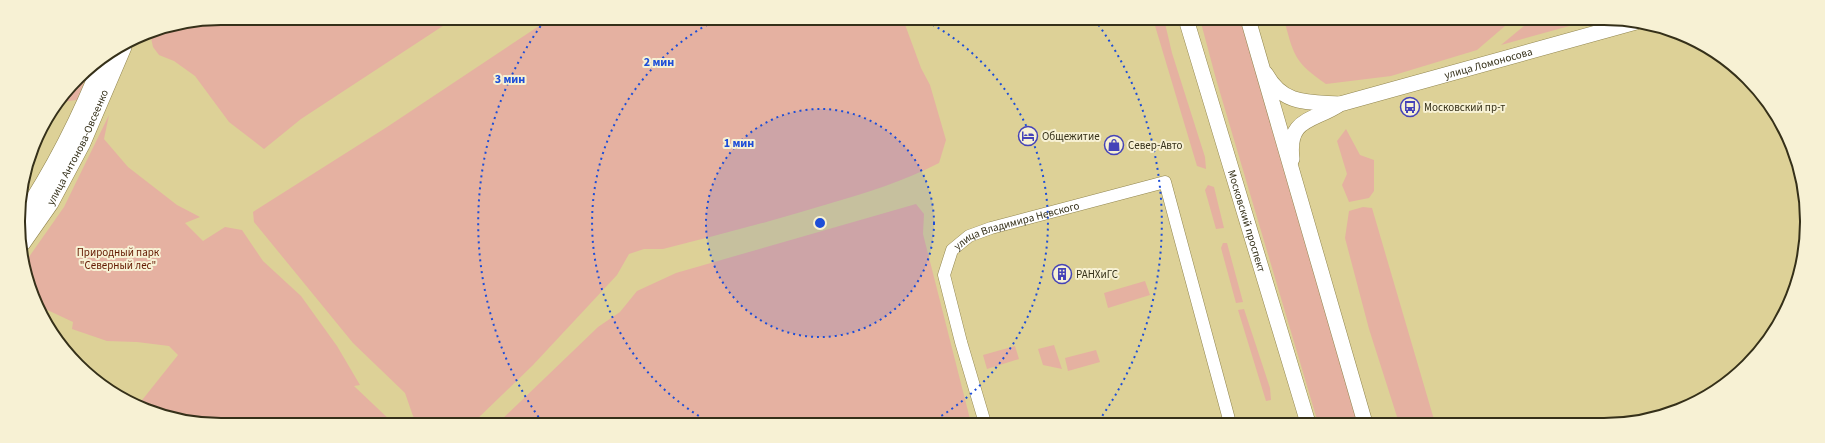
<svg xmlns="http://www.w3.org/2000/svg" width="1825" height="443" font-family="'Source Sans 3',sans-serif">
<rect width="100%" height="100%" fill="#ddd197"/>
<path fill="#e5b1a1" d="M 222,18 L 455,18 L 301,119 L 264,149 L 229,122 L 195,76 L 174,61 L 159,55 L 153,47 L 151,38 L 152,32 Z
M 551,18 L 903,19 L 921,68 L 930,85 L 946,140 L 939,163 C 904,181 866,193 828,204 C 773,221 718,235 663,249 L 644,249 L 629,254 L 617,275 L 533,365 L 473,423 L 419,423 L 413,416 L 405,393 L 353,343 L 254,222 L 253,212 L 387,127 Z
M 1153,19 L 1164,19 L 1172,53 L 1205,157 L 1206,169 L 1197,166 Z
M 1200,19 L 1241,19 L 1358,423 L 1318,423 L 1216,79 Z
M 1288,19 L 1512,20 L 1477,50 L 1391,76 L 1326,84 C 1296,63 1294,57 1285,23 Z
M 1531,20 L 1591,20 L 1501,45 Z
M 90,67 L 77,100 L 61,102 L 87,69 Z
M 109,115 L 104,139 L 128,167 L 177,205 L 200,217 L 185,223 L 203,241 L 225,227 L 242,230 L 263,261 L 301,296 L 337,346 L 360,385 L 354,386 L 393,423 L 195,423 L 139,404 L 178,355 L 169,346 L 137,342 L 107,341 L 72,329 L 73,322 L 41,307 L 25,274 L 24,264 L 64,207 Z
M 1346,129 L 1360,155 L 1374,160 L 1374,191 L 1369,198 L 1349,202 L 1342,185 L 1347,174 L 1337,141 Z
M 1208,185 L 1214,187 L 1224,228 L 1216,229 L 1205,190 Z
M 916,204 L 924,214 L 923,234 L 971,423 L 498,423 L 598,327 L 620,312 L 637,291 L 676,273 Z
M 1363,207 L 1372,208 L 1435,423 L 1399,423 L 1369,329 L 1345,238 L 1349,211 Z
M 1223,243 L 1227,243 L 1243,302 L 1236,303 L 1221,248 Z
M 1145,281 L 1150,295 L 1108,308 L 1104,293 Z
M 1244,309 L 1270,388 L 1271,400 L 1266,401 L 1238,310 Z
M 1054,345 L 1062,369 L 1043,365 L 1038,349 Z
M 1015,346 L 1019,359 L 987,369 L 983,355 Z
M 1096,350 L 1100,362 L 1068,371 L 1065,358 Z"/>
<g fill="none" stroke-linecap="round" stroke-linejoin="round">
<g stroke="#91854e" stroke-width="13">
<g id="minor">
<path id="s1" d="M 985,423 L 961,342 L 944,275 L 952,250 L 969,236 L 991,228 L 1165,182 L 1230,423"/>
</g>
</g>
<g stroke="#91854e" stroke-width="16">
<g id="major">
<path id="s2" d="M 1186,19 L 1308,423"/>
<path d="M 1248,19 L 1365,423"/>
<path d="M 1266,74 C 1283,105 1308,102 1339,104"/>
<path id="s3" d="M 1292,159 C 1287,117 1313,122 1340,104 L 1636,22"/>
</g>
</g>
<g stroke="#91854e" stroke-width="18">
<g id="highway">
<path d="M 20,221 C 54,170 82,115 104,58"/>
<path id="s4" d="M 22,243 L 50,203 L 82,143 L 123,47"/>
</g>
</g>
<use href="#minor" stroke="#fff" stroke-width="12"/>
<use href="#major" stroke="#fff" stroke-width="15"/>
<use href="#highway" stroke="#fff" stroke-width="17"/>
</g>
<circle cx="820" cy="223" r="114" fill="#1d4ed8" fill-opacity=".12"/>
<g fill="none" stroke="#1d4ed8" stroke-width="2" stroke-dasharray="2 4">
<circle cx="820" cy="223" r="114"/>
<path d="M709 422A228 228 0 0 1 718 19M922 19A228 228 0 0 1 931 422"/>
<path d="M542 422A342 342 0 0 1 545 20M1095 20A342 342 0 0 1 1098 422"/>
</g>
<defs>
<g id="bus-ring" transform="scale(1)"><circle r="9.5" fill="#f7f1d4" stroke="#4543b8" stroke-width="1.5"/><path d="M-5-6H5V4H4V6H2V4H-2V6H-4V4H-5ZM-3.5-4V0h7V-4ZM-3.5 1.2v1.5H-2V1.2ZM2 1.2v1.5H3.5V1.2Z" fill="#4543b8"/></g>
<g id="hotel-ring" transform="scale(1)"><circle r="9.5" fill="#f7f1d4" stroke="#4543b8" stroke-width="1.5"/><path d="M-6-4.5h1.5V1H6V5H4.5V3h-9V5H-6ZM-4 0a1.8 1.8 0 1 1 3.6 0ZM.5 0V-2.5h3Q6-2.5 6 0Z" fill="#4543b8"/></g>
<g id="shop-ring" transform="scale(1)"><circle r="9.5" fill="#f7f1d4" stroke="#4543b8" stroke-width="1.5"/><path d="M-5-2.5h2.3a2.7 3.5 0 0 1 5.4 0H5L5.5 6h-11ZM-1.5-2.5h3a1.5 2.3 0 0 0-3 0Z" fill="#4543b8"/></g>
<g id="building-ring" transform="scale(1)"><circle r="9.5" fill="#f7f1d4" stroke="#4543b8" stroke-width="1.5"/><path d="M-4-6H4V6H1V3H-1V6H-4ZM-2.5-4.3h1.7v1.8h-1.7ZM.8-4.3h1.7v1.8H.8ZM-2.5-1h1.7V.8h-1.7ZM.8-1h1.7V.8H.8Z" fill="#4543b8"/></g>
</defs>
<g fill-rule="evenodd">
<use href="#bus-ring" x="1410" y="107"/>
<use href="#hotel-ring" x="1028" y="136"/>
<use href="#shop-ring" x="1114" y="145"/>
<use href="#building-ring" x="1062" y="274"/>
</g>
<g text-anchor="middle" stroke-width="4" stroke-linejoin="round" paint-order="stroke">
<g font-size="11" fill="#353019" stroke="#f7f1d4">
<text dy="4" stroke="none"><textPath href="#s3" startOffset="235">улица Ломоносова</textPath></text>
<text dy="4" stroke="none"><textPath href="#s4" startOffset="111">улица Антонова-Овсеенко</textPath></text>
<text dy="4" stroke="none"><textPath href="#s2" startOffset="211">Московский проспект</textPath></text>
<text dy="4" stroke="none"><textPath href="#s1" startOffset="250">улица Владимира Невского</textPath></text>
</g>
<g font-size="11" fill="#353019" stroke="#f7f1d4" text-anchor="start">
<text x="1424" y="111">Московский пр-т</text>
<text x="1042" y="140">Общежитие</text>
<text x="1128" y="149">Север-Авто</text>
<text x="1076" y="278">РАНХиГС</text>
</g>
<g font-size="11" fill="#631900" stroke="#f7f1d4">
<text x="118" y="256">Природный парк<tspan x="118" dy="13">"Северный лес"</tspan></text>
</g>
</g>
<path d="M0 0H1825V443H0ZM221 25H1604A196 196 0 0 1 1800 221V222A196 196 0 0 1 1604 418H221A196 196 0 0 1 25 222V221A196 196 0 0 1 221 25Z" fill="#f7f1d4" fill-rule="evenodd"/>
<path fill="none" stroke="#353019" stroke-width="2" d="M221 25H1604A196 196 0 0 1 1800 221V222A196 196 0 0 1 1604 418H221A196 196 0 0 1 25 222V221A196 196 0 0 1 221 25Z"/>
<circle cx="820" cy="223" r="6" fill="#1d4ed8" stroke="#f7f1d4" stroke-width="2"/>
<g font-size="12" text-anchor="middle" font-weight="bold" fill="#1d4ed8" stroke="#f7f1d4" stroke-width="4" stroke-linejoin="round" paint-order="stroke">
<text x="659" y="66">2 мин</text>
<text x="510" y="83">3 мин</text>
<text x="739" y="147">1 мин</text>
</g>
</svg>
